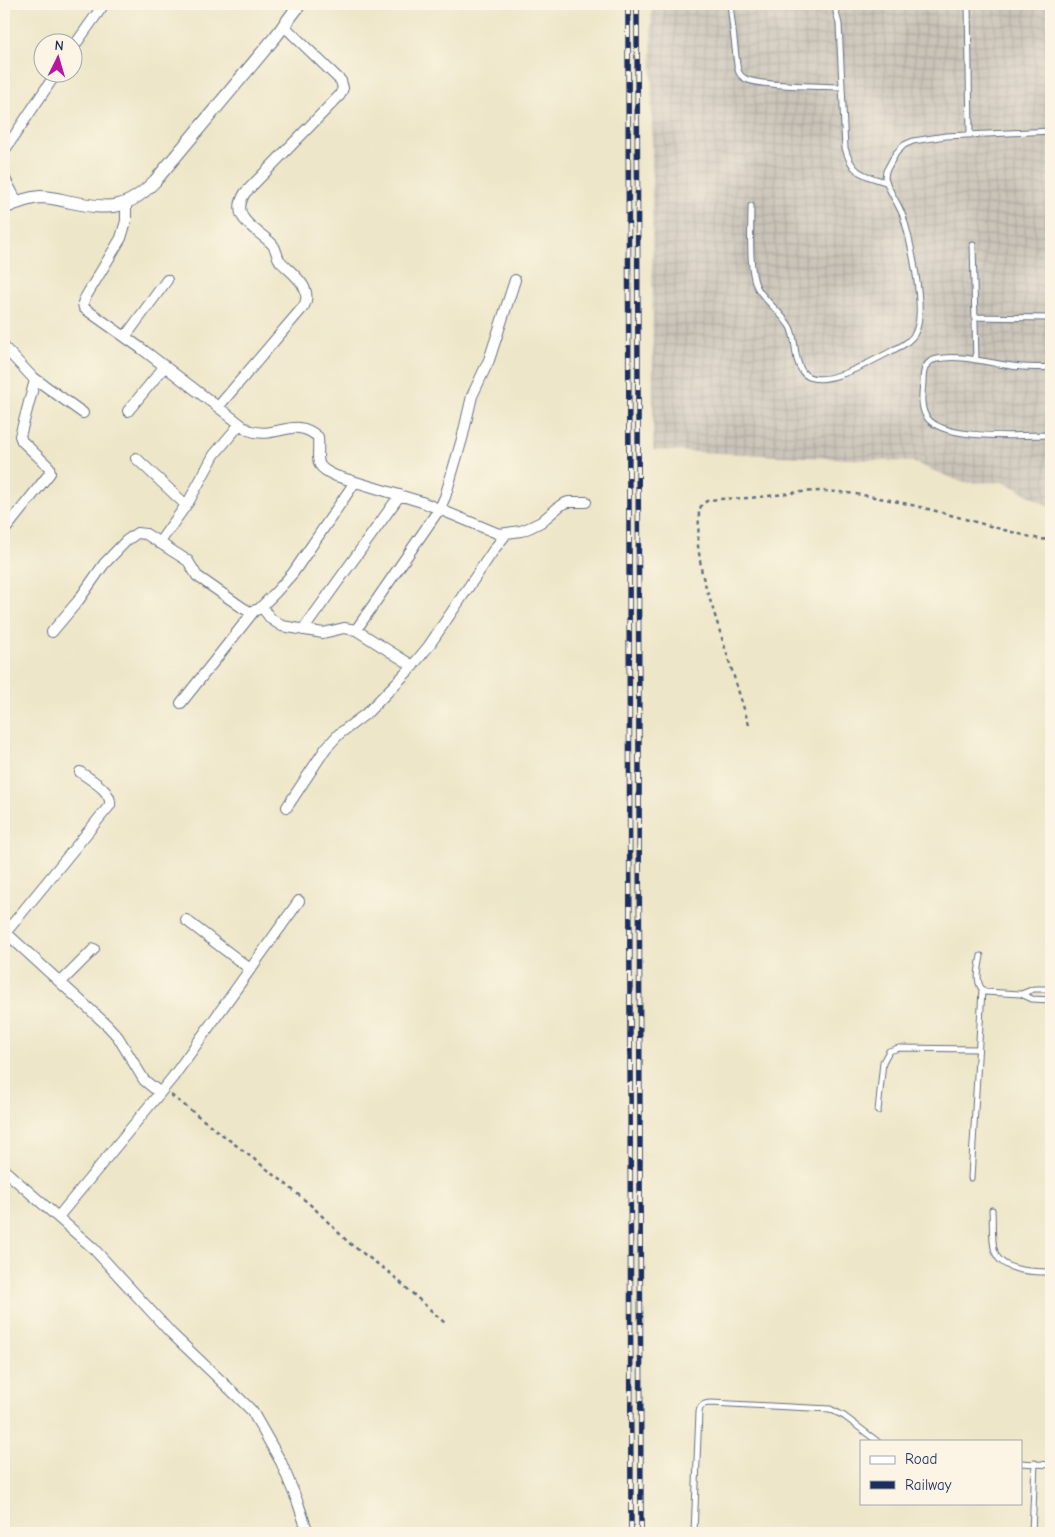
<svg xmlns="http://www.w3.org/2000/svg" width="1055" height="1537" font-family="'Comic Neue',sans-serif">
<defs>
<pattern id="industrial-grid" width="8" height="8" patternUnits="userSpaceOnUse" patternTransform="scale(1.25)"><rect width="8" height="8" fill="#c9c3b8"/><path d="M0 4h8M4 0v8" fill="none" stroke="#aca8a1"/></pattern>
</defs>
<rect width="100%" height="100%" fill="#fcf5e5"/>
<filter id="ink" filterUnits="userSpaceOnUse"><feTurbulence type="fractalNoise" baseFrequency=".02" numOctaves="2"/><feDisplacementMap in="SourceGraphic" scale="10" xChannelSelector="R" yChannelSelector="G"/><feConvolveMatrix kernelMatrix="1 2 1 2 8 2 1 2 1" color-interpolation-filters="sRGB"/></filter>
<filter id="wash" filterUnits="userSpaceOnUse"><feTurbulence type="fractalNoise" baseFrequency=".0096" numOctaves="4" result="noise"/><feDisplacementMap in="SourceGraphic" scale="20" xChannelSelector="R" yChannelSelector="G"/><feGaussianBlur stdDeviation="1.12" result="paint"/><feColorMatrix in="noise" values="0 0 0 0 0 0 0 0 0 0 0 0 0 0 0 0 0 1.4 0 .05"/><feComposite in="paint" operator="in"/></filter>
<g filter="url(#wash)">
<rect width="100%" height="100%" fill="#ede6c8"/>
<path fill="url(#industrial-grid)" d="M 651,4 L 1051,4 L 1051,508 L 1005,482 L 964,483 L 912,462 L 653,450 Z"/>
</g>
<g filter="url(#ink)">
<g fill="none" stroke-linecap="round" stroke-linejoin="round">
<g stroke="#646f83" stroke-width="7">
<path id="service" d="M 730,4 L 737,65 C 738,71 739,75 744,78 C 757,87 823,86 842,87
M 834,4 L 839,24 L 845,148 C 852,174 863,175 886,182
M 968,4 L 970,135
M 751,206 C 751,227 748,273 758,289 C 767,303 782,313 790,327 C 797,341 793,358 802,371 C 818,396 884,354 903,345 C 909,341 914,337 916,331 C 926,309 910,239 903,216 C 898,202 888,191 885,177 L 886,171 L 896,153 L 904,145 L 913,141 L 946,136 L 1051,131
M 973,245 L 976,360
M 975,317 L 1051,318
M 1051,367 C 1036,368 1021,368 1005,365 C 984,362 959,354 937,359 C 925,361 923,371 923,382 C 922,393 920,406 926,416 C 941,442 1024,435 1051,435
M 981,956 C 979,968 974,984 985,992 L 1021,994 L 1034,989 L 1051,989
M 1021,994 L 1032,999 L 1051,1000
M 878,1111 L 883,1062 L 889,1051 L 899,1048 L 978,1049
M 971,1178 L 982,990
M 992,1210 C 993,1223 991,1240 995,1252 C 1002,1272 1034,1272 1051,1272
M 1021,1463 L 1051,1465
M 694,1533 L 699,1412 C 700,1405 704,1403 711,1403 L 830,1409 L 844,1416 L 877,1441
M 1032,1533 L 1035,1463"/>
</g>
<g stroke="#646f83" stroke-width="12">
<path id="minor" d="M 72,49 L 104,4
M 4,151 L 57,72
M 4,177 L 17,202
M 126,203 L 126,221 L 121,238 L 85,298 L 83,303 L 84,308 L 142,349 L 248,430 C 276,441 294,415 318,437 C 320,460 311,465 336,476 L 422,502 L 499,534 L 521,531 L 531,527 L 541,522 L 561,505 L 568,502 L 586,502
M 125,337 L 167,280
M 4,347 L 35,380 L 20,436 L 22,441 L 49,467 L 50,473 L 4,531
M 34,378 L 83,413
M 218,407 L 304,306 C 314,287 291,273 280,261 C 276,256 277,249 272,244 C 256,228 229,219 245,193 L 340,95 L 343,88 L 341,81 L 283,25
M 128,411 L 165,366
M 136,458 L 186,505
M 159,543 L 189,501 L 214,455 L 240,424
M 262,607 L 271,619 L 282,626 L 323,633 L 344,628 L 356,630 L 413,666
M 303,630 L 400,495
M 356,630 L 440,508 L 445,497 L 462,439 L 472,396 L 489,360 L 515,280
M 52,632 L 78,601 L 104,564 L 126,541 L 137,533 L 146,534 L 188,561 L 197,576 L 243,608 L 250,612 L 259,609 L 276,592 L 293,573 L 355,482
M 181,703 L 254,611
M 287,807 L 326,748 L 339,734 L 367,713 L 409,670 L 428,647 L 495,548 L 507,533
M 186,920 L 250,969
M 4,931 L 108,1026 L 118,1037 L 144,1080 L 160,1093
M 6,932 L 110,805 C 112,791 91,780 80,772
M 61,982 L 94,949
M 4,1170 L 93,1248 L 171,1333 L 238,1397 L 252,1411 L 281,1462 L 298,1503 L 308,1533
M 58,1217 L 173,1077 L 299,901"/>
</g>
<g stroke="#646f83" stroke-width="14">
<path id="tertiary" d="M 4,208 C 16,203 27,198 40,197 C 51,197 61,200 71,202 C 110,210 127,210 155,181 L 276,36 L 300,4"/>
</g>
<path stroke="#646f83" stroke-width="2.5" stroke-dasharray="4 4" stroke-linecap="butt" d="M 749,725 L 702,574 L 698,546 L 699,511 C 701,505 703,503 709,500 C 726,498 742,499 759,497 C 786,494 811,489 839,492 C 907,499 973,523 1039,539 L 1051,540
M 171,1095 L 281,1180 L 313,1207 L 349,1243 L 390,1273 L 446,1324"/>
<use href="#service" stroke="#fff" stroke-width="5"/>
<use href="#minor" stroke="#fff" stroke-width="10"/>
<use href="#tertiary" stroke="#fff" stroke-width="12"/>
<g stroke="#1b2f5e" stroke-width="5.5">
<path id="rail" d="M 628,4 L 631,1533
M 637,4 L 641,1533"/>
</g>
<use href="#rail" stroke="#fcf5e5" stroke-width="4" stroke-dasharray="11" stroke-linecap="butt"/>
</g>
</g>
<rect width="1055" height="1537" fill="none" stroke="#fcf5e5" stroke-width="20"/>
<rect x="860" y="1440" width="162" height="65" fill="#fcf5e5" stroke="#a2a6af"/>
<rect x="870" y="1456" width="25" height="8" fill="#ffffff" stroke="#a2a6af"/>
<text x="905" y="1464" font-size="15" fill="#1b2f5e">Road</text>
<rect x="870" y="1481" width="25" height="8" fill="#1b2f5e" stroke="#a2a6af"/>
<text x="905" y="1490" font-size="15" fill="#1b2f5e">Railway</text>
<g transform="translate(58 58) rotate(5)"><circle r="24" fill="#fcf5e5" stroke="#a2a6af"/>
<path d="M0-4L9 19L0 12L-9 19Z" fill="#b5179e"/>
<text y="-8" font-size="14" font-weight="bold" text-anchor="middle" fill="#1b2f5e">N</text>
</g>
</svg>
